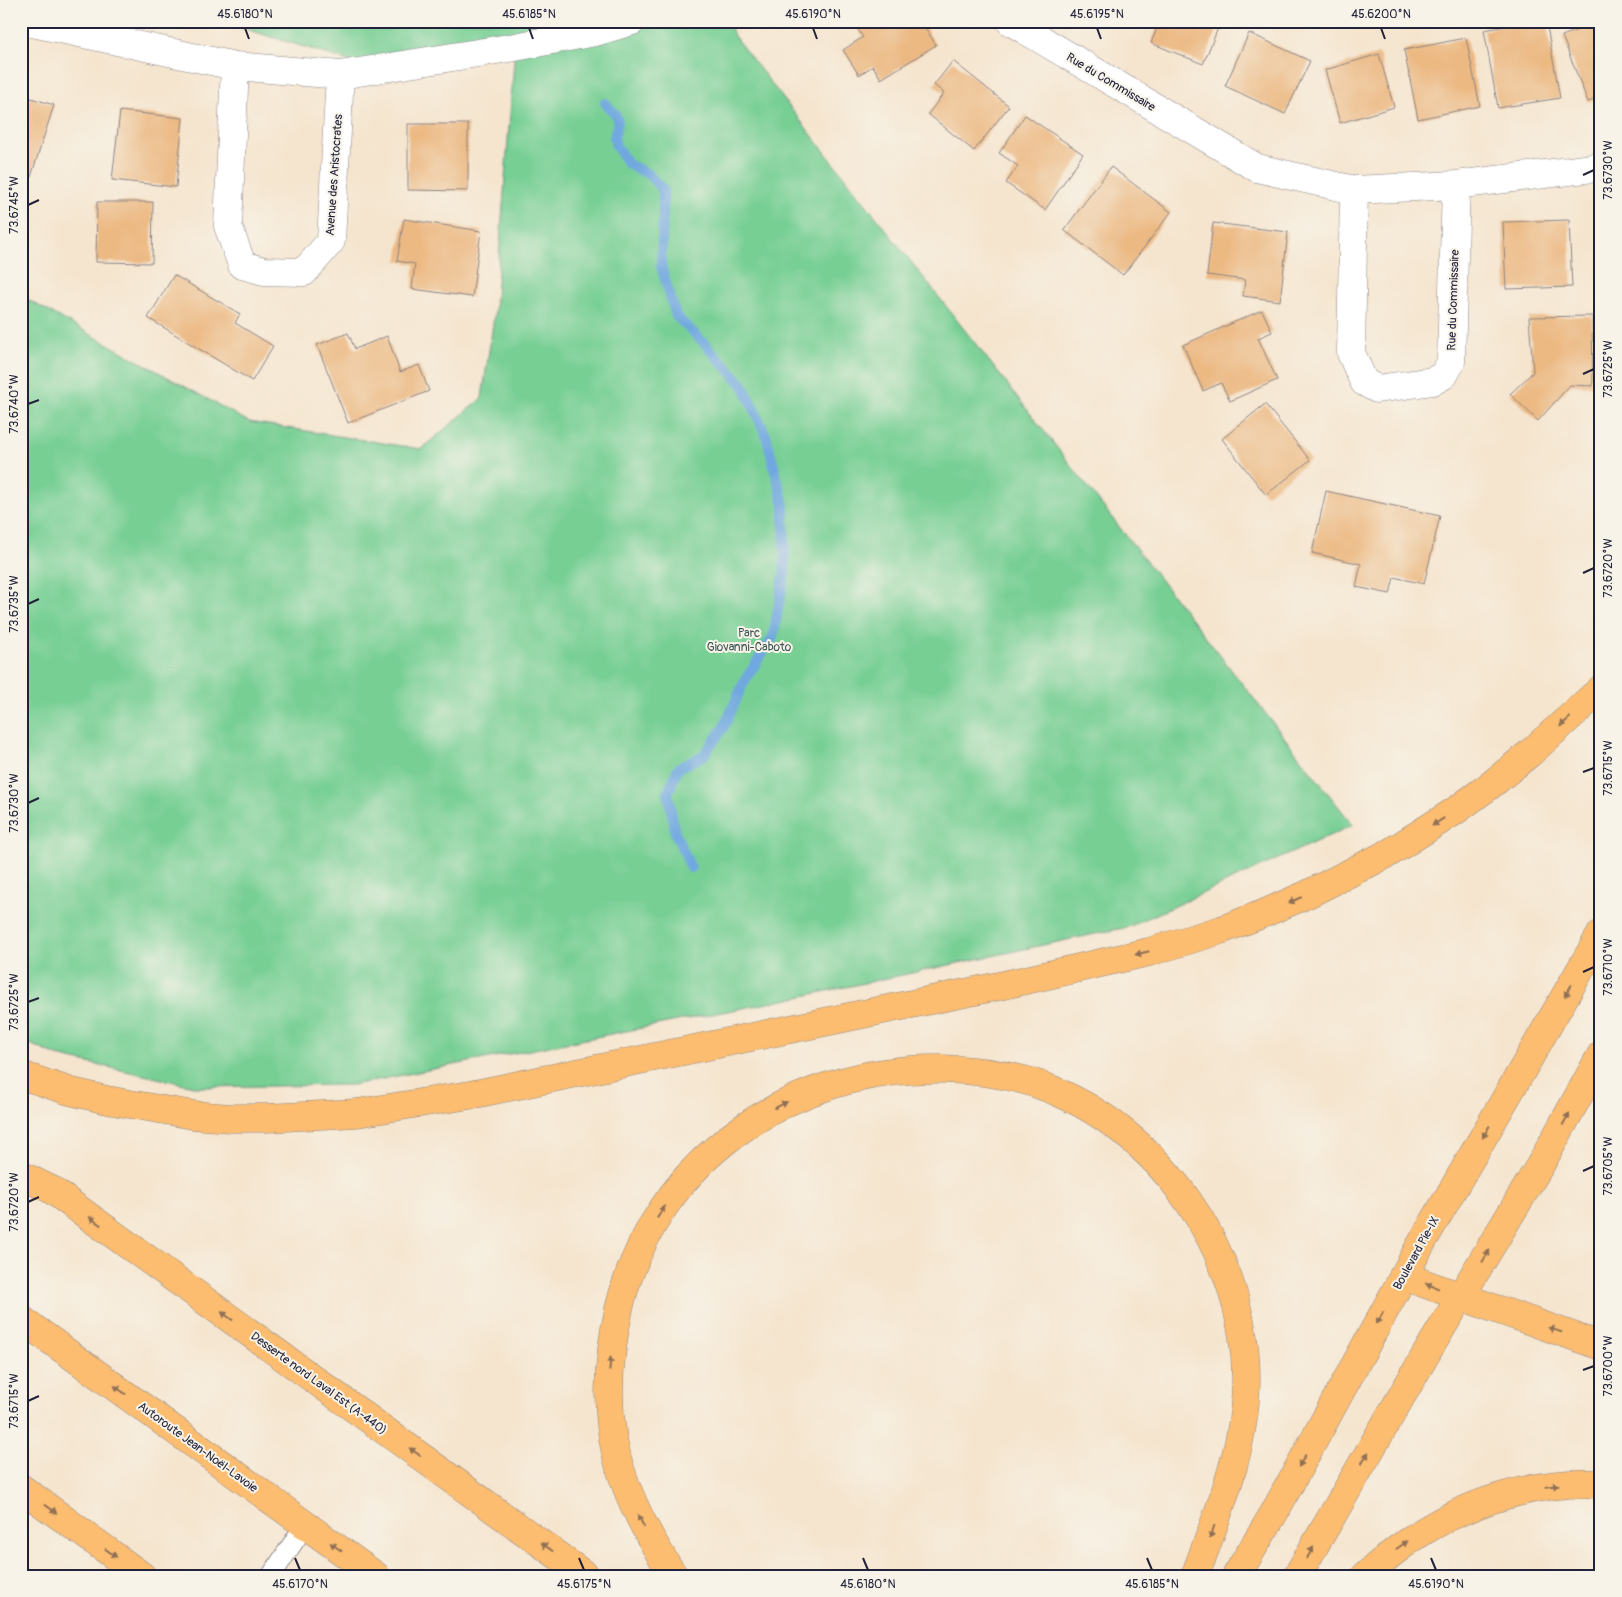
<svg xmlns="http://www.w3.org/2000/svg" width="1622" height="1597" font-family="Pangolin,sans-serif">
<rect width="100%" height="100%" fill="#f7f3e8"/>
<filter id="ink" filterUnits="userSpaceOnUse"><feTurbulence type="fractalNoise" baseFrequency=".02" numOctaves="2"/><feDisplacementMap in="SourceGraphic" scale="10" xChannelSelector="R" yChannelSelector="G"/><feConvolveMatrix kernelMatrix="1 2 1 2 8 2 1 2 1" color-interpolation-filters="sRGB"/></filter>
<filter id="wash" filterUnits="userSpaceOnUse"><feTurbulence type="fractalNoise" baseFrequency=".0096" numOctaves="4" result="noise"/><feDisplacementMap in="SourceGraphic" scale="20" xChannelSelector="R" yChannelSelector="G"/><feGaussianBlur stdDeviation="1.12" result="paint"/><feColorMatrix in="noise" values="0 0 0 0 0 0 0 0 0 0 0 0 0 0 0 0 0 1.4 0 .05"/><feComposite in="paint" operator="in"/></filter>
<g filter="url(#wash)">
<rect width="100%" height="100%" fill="#f5e5cf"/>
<path fill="#77cf94" stroke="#4c7868" d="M 220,21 L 571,21 L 595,32 L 632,21 L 729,21 L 734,36 L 1353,825 L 1128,927 L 794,998 L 352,1085 L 198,1087 L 57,1056 L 21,1040 L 21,296 L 249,422 L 421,449 L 482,398 L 495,310 L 515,48 L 375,69 Z"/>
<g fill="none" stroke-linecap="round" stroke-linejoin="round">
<path stroke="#70a8df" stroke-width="10" d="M 605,103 L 615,114 L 618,121 L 614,138 L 616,146 L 628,164 L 648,174 L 663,190 L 663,213 L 661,266 L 676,316 L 706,345 L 743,385 L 766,435 L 784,505 L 785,571 L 773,637 L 745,680 L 724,727 L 703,756 L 678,768 L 668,793 L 675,833 L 691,868"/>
</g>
<g id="blocks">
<path fill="#ecb983" d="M 852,21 L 921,21 L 936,45 L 881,79 L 873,66 L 859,75 L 843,50 L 863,37 Z
M 1160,21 L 1221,21 L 1203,64 L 1151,43 Z
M 1535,21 L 1546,21 L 1560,98 L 1498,108 L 1484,30 Z
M 1601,21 L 1601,97 L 1588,102 L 1562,36 Z
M 1249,33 L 1310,61 L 1285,114 L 1225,86 Z
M 1466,38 L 1480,106 L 1418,119 L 1404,50 Z
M 1379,54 L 1394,107 L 1340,123 L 1325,70 Z
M 953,61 L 1009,106 L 974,151 L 928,114 L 944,93 L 934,85 Z
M 21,95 L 54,105 L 28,186 L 21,184 Z
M 120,111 L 183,118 L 176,187 L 112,180 Z
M 1025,115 L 1083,154 L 1045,210 L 1006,183 L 1018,166 L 999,153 Z
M 408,124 L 468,124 L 468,191 L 408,190 Z
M 1111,167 L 1171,212 L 1123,275 L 1064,230 Z
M 97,202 L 153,202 L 152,263 L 96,262 Z
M 404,219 L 481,231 L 472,297 L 412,289 L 415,264 L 397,261 Z
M 1569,220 L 1572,287 L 1506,289 L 1503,222 Z
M 1213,223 L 1288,232 L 1280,301 L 1243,296 L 1245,280 L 1207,275 Z
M 174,275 L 240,314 L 235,323 L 273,346 L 252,381 L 148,318 Z
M 1262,310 L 1272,332 L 1258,338 L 1277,380 L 1230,401 L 1221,383 L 1203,391 L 1183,345 Z
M 1592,316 L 1593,386 L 1570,385 L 1538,421 L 1510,394 L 1533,372 L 1529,317 Z
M 348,333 L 355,349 L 387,336 L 400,372 L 419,365 L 429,391 L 348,423 L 317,345 Z
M 1265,404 L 1310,460 L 1266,495 L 1222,439 Z
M 1326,491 L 1440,516 L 1424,584 L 1394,577 L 1390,594 L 1356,587 L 1361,564 L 1312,553 Z"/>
</g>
</g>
<g filter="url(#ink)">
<use href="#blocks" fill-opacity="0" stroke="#8c8485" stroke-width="1"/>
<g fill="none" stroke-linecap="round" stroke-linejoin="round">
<g stroke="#8c8485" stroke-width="21">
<path id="service" d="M 271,1576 L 305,1525"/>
</g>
<g stroke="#8c8485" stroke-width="29">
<path id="minor" d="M 23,21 L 235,66 L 340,75 L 515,47 L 595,32 L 632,21
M 1010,21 L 1257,168 L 1354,190 L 1456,185 L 1601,167
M 235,66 L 228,226 L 242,265 L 264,271 L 304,272 L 331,241 L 340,75
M 1354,190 L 1351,353 L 1364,382 L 1377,389 L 1433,381 L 1444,375 L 1451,362 L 1456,185"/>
</g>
<g stroke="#8c8485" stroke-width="29">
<path id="trunk" d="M 21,1075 L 69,1091 L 107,1100 L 193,1115 L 230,1118 L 267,1118 L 357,1113 L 470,1095 L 1004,985 L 1149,952 L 1221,930 L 1265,913 L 1308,894 L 1389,853 L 1455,811 L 1492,784 L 1530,753 L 1601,689
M 52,1190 L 586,1576
M 1403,1276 L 1601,1346
M 674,1576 C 614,1486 595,1416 619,1309 C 654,1159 793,1066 943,1069 C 976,1070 1009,1074 1040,1085 C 1160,1128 1246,1253 1246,1379 C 1246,1448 1218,1513 1195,1576
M 1236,1576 L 1274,1513 L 1420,1246 L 1601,934
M 1297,1576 L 1429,1349 L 1542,1162 L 1601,1055
M 1365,1576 C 1382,1561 1400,1546 1419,1534 C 1471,1501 1539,1480 1601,1484"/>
</g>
<g stroke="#8c8485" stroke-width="29">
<path id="motorway" d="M 21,1175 L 52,1190
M 21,1319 L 376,1576
M 21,1488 L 142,1576"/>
</g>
<use href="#service" stroke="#fff" stroke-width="19"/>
<use href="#minor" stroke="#fff" stroke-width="28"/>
<use href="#trunk" stroke="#fcbd6f" stroke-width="28"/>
<use href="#motorway" stroke="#fcbd6f" stroke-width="28"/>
</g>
<defs><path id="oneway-solid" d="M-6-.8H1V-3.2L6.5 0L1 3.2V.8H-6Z" transform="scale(1.25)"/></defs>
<g fill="#8f7055">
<use href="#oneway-solid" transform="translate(1565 722) rotate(138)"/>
<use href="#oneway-solid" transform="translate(1438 822) rotate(147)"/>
<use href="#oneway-solid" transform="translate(1295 900) rotate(157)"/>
<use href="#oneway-solid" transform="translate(1142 953) rotate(166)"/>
<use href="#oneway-solid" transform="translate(1568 991) rotate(120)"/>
<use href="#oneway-solid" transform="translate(781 1105) rotate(-27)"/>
<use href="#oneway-solid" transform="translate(1566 1119) rotate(-61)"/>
<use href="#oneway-solid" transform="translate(1486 1132) rotate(120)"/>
<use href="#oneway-solid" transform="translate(661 1212) rotate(-58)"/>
<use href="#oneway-solid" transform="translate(95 1221) rotate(-144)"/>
<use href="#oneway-solid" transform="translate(1486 1256) rotate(-59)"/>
<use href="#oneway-solid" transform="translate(1432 1286) rotate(-159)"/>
<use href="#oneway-solid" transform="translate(227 1316) rotate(-144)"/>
<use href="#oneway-solid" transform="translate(1380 1318) rotate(119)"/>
<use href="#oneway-solid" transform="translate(1555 1330) rotate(-161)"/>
<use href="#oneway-solid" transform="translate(610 1364) rotate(-85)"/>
<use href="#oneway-solid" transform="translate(120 1390) rotate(-144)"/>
<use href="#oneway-solid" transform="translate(415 1452) rotate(-144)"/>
<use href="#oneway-solid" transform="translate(1365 1458) rotate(-60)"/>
<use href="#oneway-solid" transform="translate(1302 1461) rotate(119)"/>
<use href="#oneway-solid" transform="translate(1552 1486) rotate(-8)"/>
<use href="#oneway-solid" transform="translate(51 1509) rotate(36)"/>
<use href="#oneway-solid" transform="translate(641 1521) rotate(-117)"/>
<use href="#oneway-solid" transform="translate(1212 1532) rotate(111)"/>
<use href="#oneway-solid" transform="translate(1402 1545) rotate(-35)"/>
<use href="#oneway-solid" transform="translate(336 1547) rotate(-145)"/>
<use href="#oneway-solid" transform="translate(547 1547) rotate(-144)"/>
<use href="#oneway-solid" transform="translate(111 1553) rotate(36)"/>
<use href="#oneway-solid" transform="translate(1310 1553) rotate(-61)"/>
</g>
</g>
<path fill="none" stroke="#22223b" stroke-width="2" d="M 245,28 L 249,39M 529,28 L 533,39M 813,28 L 817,39M 1097,28 L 1101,39M 1381,28 L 1385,39M 1583,175 L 1594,170M 28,205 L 39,200M 1583,374 L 1594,369M 28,404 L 39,400M 1583,573 L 1594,568M 28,604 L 39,599M 1583,772 L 1594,768M 28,803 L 39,798M 1583,972 L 1594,967M 28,1002 L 39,998M 1583,1171 L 1594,1166M 28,1202 L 39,1197M 1583,1370 L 1594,1366M 28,1401 L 39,1396M 295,1558 L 300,1570M 579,1558 L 584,1570M 863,1558 L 868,1570M 1147,1558 L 1152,1570M 1431,1558 L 1436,1570"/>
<g text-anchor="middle" stroke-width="4" stroke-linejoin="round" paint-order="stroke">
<g font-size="12" fill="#22223b" stroke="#f7f3e8">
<text transform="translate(1111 82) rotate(31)" y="4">Rue du Commissaire</text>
<text transform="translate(334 175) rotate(-86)" y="4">Avenue des Aristocrates</text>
<text transform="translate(1453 300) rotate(-88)" y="4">Rue du Commissaire</text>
<text transform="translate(1416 1253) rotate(-61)" y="4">Boulevard Pie-IX</text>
<text transform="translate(319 1383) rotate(36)" y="4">Desserte nord Laval Est (A-440)</text>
<text transform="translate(198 1447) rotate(36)" y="4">Autoroute Jean-Noël-Lavoie</text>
</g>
<g font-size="12" fill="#3c5656" stroke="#f7f3e8">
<text x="749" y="637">Parc<tspan x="749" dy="14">Giovanni-Caboto</tspan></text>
</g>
</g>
<rect width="1622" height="1597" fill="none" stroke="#f7f3e8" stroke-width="55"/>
<rect x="28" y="28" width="1566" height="1542" fill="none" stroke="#22223b" stroke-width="2"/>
<g font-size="12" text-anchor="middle" fill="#22223b">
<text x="245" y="18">45.6180°N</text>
<text x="529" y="18">45.6185°N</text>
<text x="813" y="18">45.6190°N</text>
<text x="1097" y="18">45.6195°N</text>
<text x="1381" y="18">45.6200°N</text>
<text transform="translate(1608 170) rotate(-90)" y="4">73.6730°W</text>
<text transform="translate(14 205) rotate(-90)" y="4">73.6745°W</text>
<text transform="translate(1608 369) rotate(-90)" y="4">73.6725°W</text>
<text transform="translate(14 404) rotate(-90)" y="4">73.6740°W</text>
<text transform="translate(1608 568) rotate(-90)" y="4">73.6720°W</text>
<text transform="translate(14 604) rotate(-90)" y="4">73.6735°W</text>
<text transform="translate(1608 768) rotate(-90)" y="4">73.6715°W</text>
<text transform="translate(14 803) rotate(-90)" y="4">73.6730°W</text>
<text transform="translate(1608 967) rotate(-90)" y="4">73.6710°W</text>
<text transform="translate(14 1002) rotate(-90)" y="4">73.6725°W</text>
<text transform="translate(1608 1166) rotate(-90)" y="4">73.6705°W</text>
<text transform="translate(14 1202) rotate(-90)" y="4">73.6720°W</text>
<text transform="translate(1608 1366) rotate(-90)" y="4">73.6700°W</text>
<text transform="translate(14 1401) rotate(-90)" y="4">73.6715°W</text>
<text x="300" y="1588">45.6170°N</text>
<text x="584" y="1588">45.6175°N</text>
<text x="868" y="1588">45.6180°N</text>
<text x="1152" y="1588">45.6185°N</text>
<text x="1436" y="1588">45.6190°N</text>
</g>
</svg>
